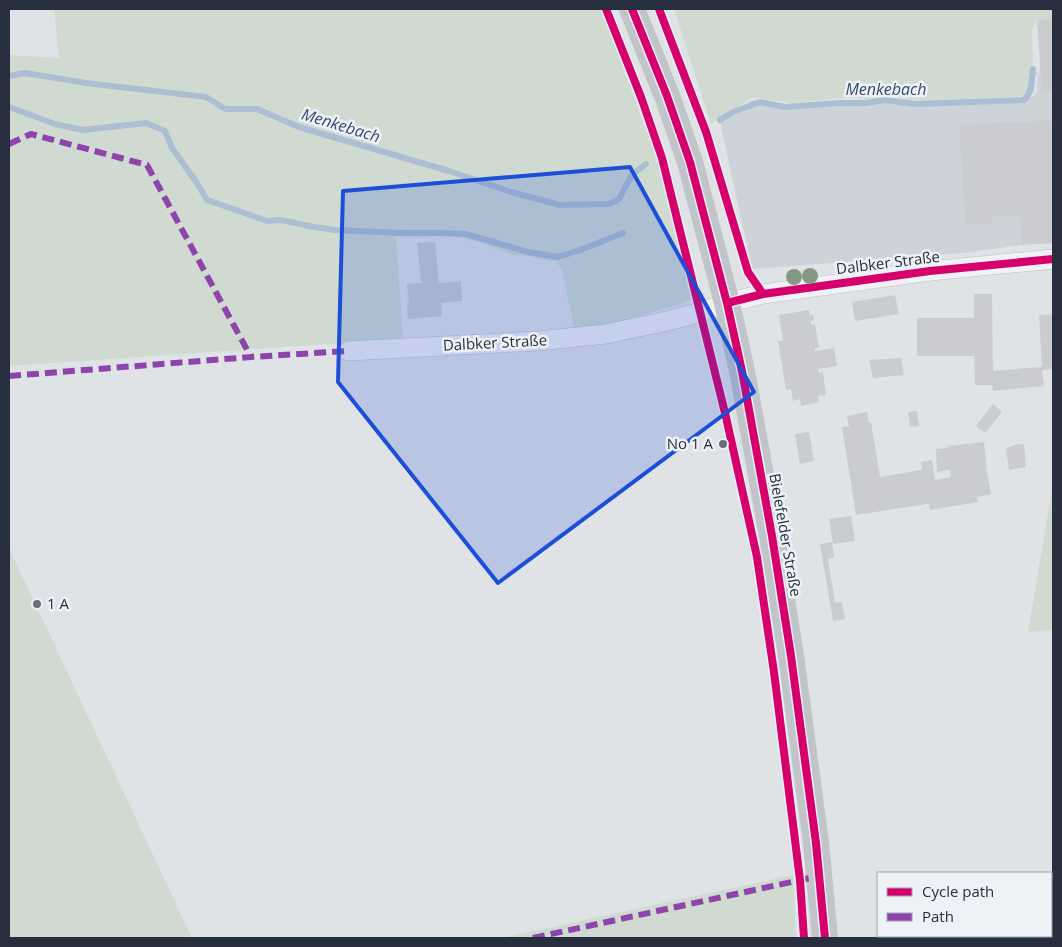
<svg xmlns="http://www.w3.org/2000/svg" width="1062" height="947" font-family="'Open Sans',sans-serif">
<rect width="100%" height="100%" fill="#e0e3e6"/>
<path fill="#ced2d9" d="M 1053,19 L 1053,243 L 1021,245 L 964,253 L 752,269 L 720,122 L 752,100 L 766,101 L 791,106 L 845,101 L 867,102 L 890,99 L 922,103 L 1029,98 L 1035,95 L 1037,91 L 1037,80 L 1041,65 L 1038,20 Z"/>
<path fill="#d0dad1" d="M 54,9 L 601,9 L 659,164 L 691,300 L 614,324 L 574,327 L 562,270 L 556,261 L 550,261 L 529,256 L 513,255 L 482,243 L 464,238 L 441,236 L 418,238 L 396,236 L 403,339 L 9,366 L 9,55 L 59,58 Z
M 674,9 L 1053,9 L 1053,19 L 1037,20 L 1033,26 L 1032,31 L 1033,66 L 1038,73 C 1037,75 1035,77 1035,80 C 1033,87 1039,92 1029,96 L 923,101 L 889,96 L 867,99 L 845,98 L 792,103 L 753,97 L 711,124 Z
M 1053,483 L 1053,630 L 1028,632 Z
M 9,548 L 192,938 L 9,938 Z
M 793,875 L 796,938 L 501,938 Z"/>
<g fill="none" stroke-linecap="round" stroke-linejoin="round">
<path stroke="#aebed2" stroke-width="6" d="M 9,76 L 25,73 L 86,83 L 206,97 L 225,109 L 257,109 L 299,127 L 449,171 L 511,192 L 560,205 L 609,204 L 619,199 L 632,175 L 646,164
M 9,107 L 55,124 L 83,130 L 146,123 L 165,131 L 172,148 L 197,183 L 207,200 L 267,221 L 281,220 L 314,227 L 335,230 L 402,233 L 439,233 L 466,234 L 528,252 L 558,257 L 580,250 L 623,233
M 720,120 L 733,112 L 760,102 L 785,107 L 839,103 L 866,103 L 884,100 L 916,104 L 1024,100 C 1033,92 1031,81 1033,69"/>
</g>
<path fill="#caccd0" d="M 1053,19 L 1053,90 L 1042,91 L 1037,20 Z
M 1053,120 L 1053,243 L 1022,244 L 1020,215 L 992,216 L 993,223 L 966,225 L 959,125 Z
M 435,242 L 439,283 L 461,281 L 462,301 L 441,303 L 442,316 L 408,319 L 407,305 L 409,305 L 407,284 L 421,283 L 417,243 Z
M 974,294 L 992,294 L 993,371 L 1042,367 L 1039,315 L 1053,314 L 1053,369 L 1042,370 L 1044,386 L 993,391 L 992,385 L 975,385 L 974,356 L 917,356 L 917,318 L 974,318 Z
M 895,295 L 899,314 L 855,321 L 852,302 Z
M 809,310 L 810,315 L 813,314 L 814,321 L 811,321 L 811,325 L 815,324 L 819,348 L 815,348 L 815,351 L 834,348 L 837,366 L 818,369 L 819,373 L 823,372 L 826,395 L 818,396 L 819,402 L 801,406 L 800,399 L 793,401 L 791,389 L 786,390 L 778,341 L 783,341 L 779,315 Z
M 901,358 L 904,375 L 873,378 L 869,360 Z
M 993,404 L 1002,412 L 985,433 L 976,426 Z
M 917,411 L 919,426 L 910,427 L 908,412 Z
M 867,412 L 869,423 L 871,422 L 880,477 L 921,470 L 922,469 L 921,462 L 932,460 L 935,480 L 951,477 L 950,470 L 937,472 L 936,449 L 948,448 L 948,446 L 984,442 L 987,473 L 991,494 L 977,497 L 978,502 L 930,510 L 929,504 L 927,504 L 856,515 L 842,427 L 849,426 L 847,416 Z
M 809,432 L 814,461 L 800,464 L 795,434 Z
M 1024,444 L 1026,467 L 1009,470 L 1006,449 L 1014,445 Z
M 851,516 L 855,541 L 833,544 L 829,519 Z
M 832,542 L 834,557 L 828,559 L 835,603 L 842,602 L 845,619 L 833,621 L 820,544 Z"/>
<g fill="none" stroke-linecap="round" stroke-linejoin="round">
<g stroke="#bec1c4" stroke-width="20">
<path id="minor" d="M 348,351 L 538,341 L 606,334 L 667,321 L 701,312 L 727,303 L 763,294 L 930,271 L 1053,259"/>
</g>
<use href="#minor" stroke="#f0f1f2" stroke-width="19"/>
<path stroke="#c1c4c8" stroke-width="26" d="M 632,9 L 667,96 L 690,162 L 727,303 L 742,371 L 772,536 L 791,656 L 816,843 L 825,938"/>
<path stroke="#8e44ad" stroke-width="6" stroke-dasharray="12 6" stroke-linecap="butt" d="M 9,144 L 31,134 L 147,165 L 251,357
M 9,376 L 251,357 L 348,351
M 533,938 L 819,876"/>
<g stroke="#eef1f6" stroke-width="11">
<path id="cycleway" d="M 606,9 L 641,97 L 662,158 L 726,417 L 757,557 L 774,672 L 800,880 L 804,938
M 632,9 L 667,96 L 690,162 L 727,303 L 742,371 L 772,536 L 791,656 L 816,843 L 825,938
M 659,9 L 706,132 L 748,272 L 763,294
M 727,303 L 763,294 L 930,271 L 1053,259"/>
</g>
<use href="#cycleway" stroke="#d6006c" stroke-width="8"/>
</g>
<g fill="#859884">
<circle cx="810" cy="276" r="8"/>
<circle cx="794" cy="277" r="8"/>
</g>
<path fill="#1d4ed8" fill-opacity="0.2" stroke="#1d4ed8" stroke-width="4" stroke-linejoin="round" d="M 630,167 L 754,392 L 498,583 L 338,382 L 343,191 Z"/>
<g fill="#686e79" stroke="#eef1f6" stroke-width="2">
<circle cx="723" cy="444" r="5"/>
<circle cx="37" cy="604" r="5"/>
</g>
<g text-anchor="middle" stroke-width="5" stroke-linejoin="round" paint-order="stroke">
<g font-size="15" fill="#272f3f" stroke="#eef1f6">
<text transform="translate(888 263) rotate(-7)" y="5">Dalbker Straße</text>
<text transform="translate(495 343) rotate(-3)" y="5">Dalbker Straße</text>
<text transform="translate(785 535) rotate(80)" y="5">Bielefelder Straße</text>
</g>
<g font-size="15" fill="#272f3f" stroke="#eef1f6" text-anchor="end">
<text x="713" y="449">No 1 A</text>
<text x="47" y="609" text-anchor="start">1 A</text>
</g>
<g font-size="16" font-style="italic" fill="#314c73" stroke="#eef1f6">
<text x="886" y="95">Menkebach</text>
<text transform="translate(341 125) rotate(17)" y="6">Menkebach</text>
</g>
</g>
<rect width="1062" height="947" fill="none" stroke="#272f3f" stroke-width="20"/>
<rect x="877" y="872" width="175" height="65" fill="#eef1f6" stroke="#9ea3ad"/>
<rect x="887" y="888" width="25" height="8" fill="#d6006c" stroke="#9ea3ad"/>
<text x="922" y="897" font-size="15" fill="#272f3f">Cycle path</text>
<rect x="887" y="913" width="25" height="8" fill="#8e44ad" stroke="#9ea3ad"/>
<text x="922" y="922" font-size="15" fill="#272f3f">Path</text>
</svg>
